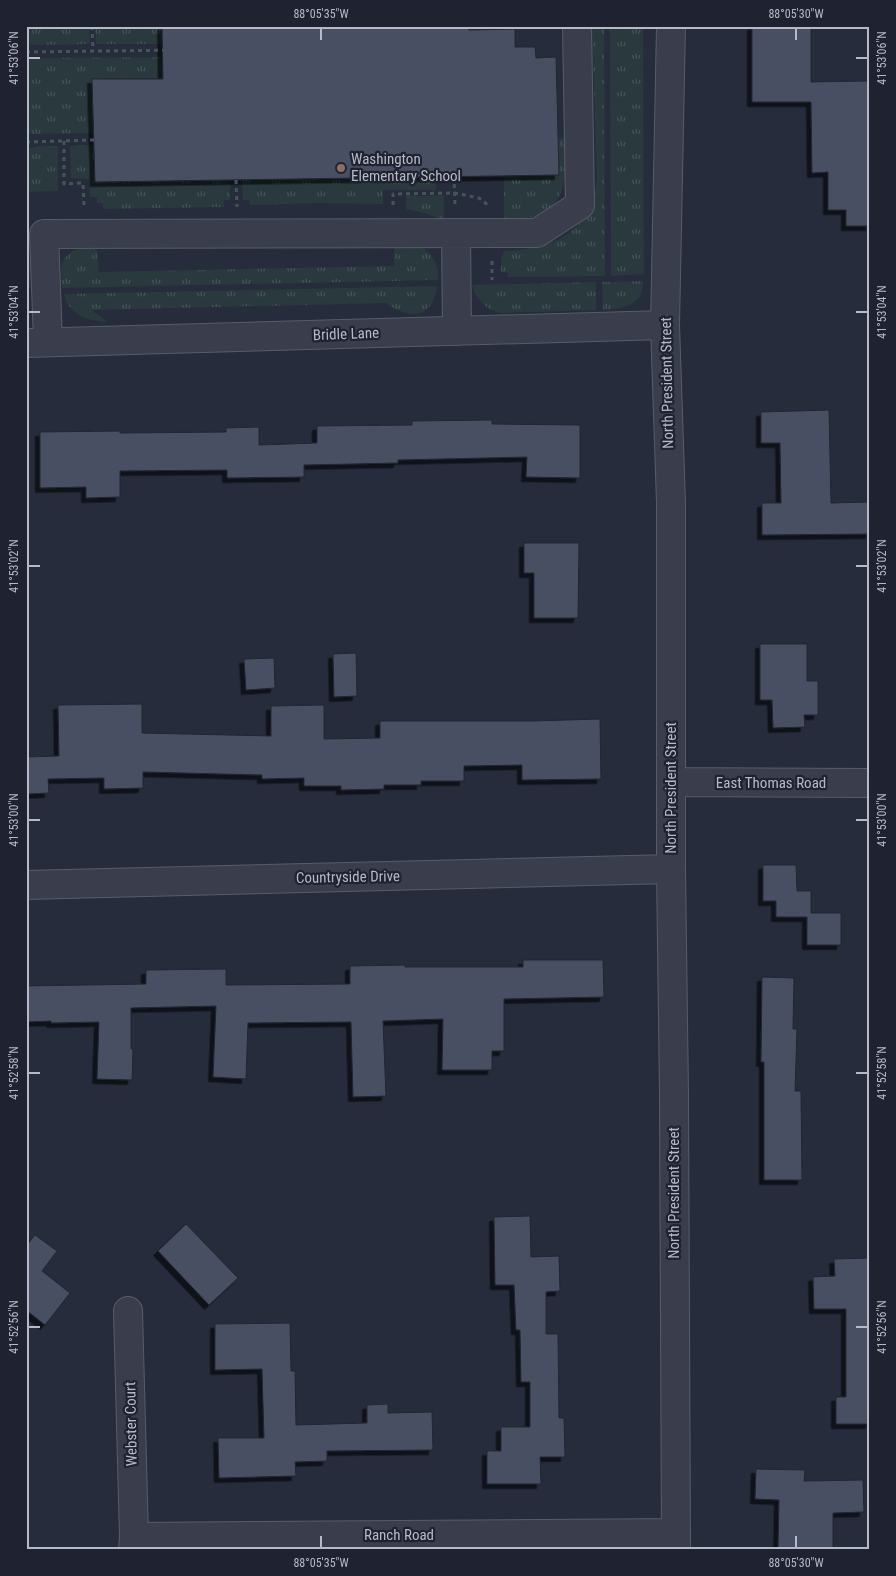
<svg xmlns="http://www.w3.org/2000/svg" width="896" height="1576" font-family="'Roboto Condensed',sans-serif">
<defs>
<pattern id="grass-tufts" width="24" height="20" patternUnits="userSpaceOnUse" patternTransform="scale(1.25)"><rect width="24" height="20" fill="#29393d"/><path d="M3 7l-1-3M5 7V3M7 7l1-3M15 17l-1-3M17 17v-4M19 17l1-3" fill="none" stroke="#465458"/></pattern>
<filter id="shadow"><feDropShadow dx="-4.5" dy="4.5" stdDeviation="0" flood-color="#0009"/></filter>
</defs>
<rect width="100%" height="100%" fill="#262c3b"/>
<path fill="url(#grass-tufts)" d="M 26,26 L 89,26 L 90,44 L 31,45 L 26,41 Z
M 95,26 L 162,26 L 164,44 L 96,44 Z
M 592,26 L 604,26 L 605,276 L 507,277 L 508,272 L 501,272 L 501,259 L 504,251 C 555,248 588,235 597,180 Z
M 610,26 L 643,26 L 644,274 L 611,276 Z
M 196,57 L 196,78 L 92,79 L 93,133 L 31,134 L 26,132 L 26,63 L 31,58 Z
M 558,138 L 564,138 C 565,169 571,207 532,217 C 523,219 513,219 504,219 L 504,176 L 559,175 Z
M 94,145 L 95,182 L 230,180 L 230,200 L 224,200 L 224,207 L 103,209 L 103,203 L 97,203 L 97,197 L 90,197 L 90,179 L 71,178 L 70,146 Z
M 40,146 L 58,146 L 58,191 L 26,192 L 26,149 Z
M 436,176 L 436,190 L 383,190 L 383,204 L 315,203 L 250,205 L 249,200 L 243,200 L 242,180 Z
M 406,196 L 444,196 L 444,220 L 425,213 L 406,209 Z
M 417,244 C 431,252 439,263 438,280 L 62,288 C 62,281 60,270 62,263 C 68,250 84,244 97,250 L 99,272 L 394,266 L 394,246 Z
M 26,253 L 30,261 L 30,288 L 26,288 Z
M 643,281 C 644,306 622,309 603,310 L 602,282 Z
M 596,282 L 596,310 L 500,313 C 485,309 476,299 472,285 Z
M 437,286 C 433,319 409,320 386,303 L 92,310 L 107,322 C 89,321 68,315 64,294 Z"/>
<path fill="#4a5062" stroke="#212533" filter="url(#shadow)" d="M 162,26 L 469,26 L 469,30 L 515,29 L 515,47 L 535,47 L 536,58 L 556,57 L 559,175 L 95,182 L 92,79 L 163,79 Z
M 752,26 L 811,26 L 811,82 L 868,81 L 870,226 L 846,226 L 846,210 L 828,210 L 828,172 L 812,173 L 811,102 L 752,102 Z
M 829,410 L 831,503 L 870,502 L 870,534 L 762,535 L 762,503 L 781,503 L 780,443 L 761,443 L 761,412 Z
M 492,420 L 492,424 L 580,425 L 580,478 L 526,477 L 527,457 L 398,460 L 398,463 L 304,465 L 304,477 L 227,478 L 227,470 L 120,471 L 120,497 L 86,498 L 86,487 L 40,488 L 40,432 L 120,431 L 120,433 L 226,432 L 226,428 L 259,427 L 259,445 L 317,443 L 317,426 L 412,425 L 412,421 Z
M 524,543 L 579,543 L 578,618 L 534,618 L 534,573 L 524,573 Z
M 760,644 L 807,644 L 807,681 L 818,681 L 818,715 L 804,715 L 805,727 L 773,728 L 772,700 L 760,700 Z
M 356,653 L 357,696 L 334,697 L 333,654 Z
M 274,658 L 275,688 L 246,690 L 244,659 Z
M 142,704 L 142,733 L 271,736 L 271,706 L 324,705 L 324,739 L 380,738 L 380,721 L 534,721 L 600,719 L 601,779 L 522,780 L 522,765 L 464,766 L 464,781 L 421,781 L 421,785 L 384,785 L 384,789 L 341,790 L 341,786 L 304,786 L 304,778 L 262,779 L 262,775 L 143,772 L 143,788 L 104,789 L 104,778 L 48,779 L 49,793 L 26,794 L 26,757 L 59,756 L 58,705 Z
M 763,865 L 796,865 L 797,891 L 811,891 L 811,913 L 841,913 L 841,945 L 807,945 L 807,917 L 776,917 L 776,901 L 763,901 Z
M 523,960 L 603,960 L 604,997 L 504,999 L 504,1051 L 492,1051 L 492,1070 L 442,1070 L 443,1019 L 383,1021 L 386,1096 L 353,1097 L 351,1022 L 248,1023 L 246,1079 L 213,1077 L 216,1006 L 131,1008 L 131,1049 L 133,1049 L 132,1080 L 97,1079 L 99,1022 L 51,1023 L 51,1021 L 26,1022 L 26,986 L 146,984 L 146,970 L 226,969 L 226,985 L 350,984 L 350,966 L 405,965 L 405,967 L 523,967 Z
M 762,977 L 794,978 L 793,1029 L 797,1029 L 795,1091 L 801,1091 L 802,1180 L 764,1180 L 764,1062 L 761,1062 Z
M 530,1216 L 531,1257 L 559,1256 L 560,1291 L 546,1292 L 546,1334 L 558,1334 L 559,1418 L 564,1418 L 565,1457 L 540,1457 L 541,1484 L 487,1484 L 487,1451 L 501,1451 L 501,1427 L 530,1427 L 530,1382 L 521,1382 L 520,1330 L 516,1330 L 514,1285 L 495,1285 L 494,1217 Z
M 186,1224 L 238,1278 L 209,1305 L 158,1251 Z
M 35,1235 L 57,1251 L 42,1271 L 70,1293 L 45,1325 L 26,1310 L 26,1246 Z
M 870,1258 L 870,1424 L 836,1424 L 836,1397 L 846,1397 L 846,1309 L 814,1309 L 813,1277 L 835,1276 L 834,1259 Z
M 290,1323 L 291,1371 L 295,1371 L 296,1425 L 367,1423 L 367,1405 L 388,1404 L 388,1413 L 432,1412 L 433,1450 L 327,1451 L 327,1461 L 295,1462 L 296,1476 L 219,1478 L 218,1438 L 264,1438 L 262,1369 L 215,1370 L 215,1324 Z
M 756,1469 L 805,1470 L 804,1481 L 863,1480 L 864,1512 L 833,1513 L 833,1550 L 778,1550 L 779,1500 L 755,1499 Z"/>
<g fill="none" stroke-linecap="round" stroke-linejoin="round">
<g stroke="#585c6a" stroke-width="30">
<path id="minor" d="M 671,26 L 665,325 L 671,503 L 671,869 L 674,1096 L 676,1550
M 456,233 L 457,331
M 48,342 L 44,234 L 537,233 L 580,205 L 577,26
M 26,343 L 665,325
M 672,782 L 870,783
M 26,885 L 671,869
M 128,1311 L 134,1537
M 133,1550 L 134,1537 L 676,1533"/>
</g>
<path stroke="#465459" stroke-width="3" stroke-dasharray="4 4" stroke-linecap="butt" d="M 92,26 L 93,51
M 26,52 L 179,50
M 64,141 L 64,184 L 83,183 L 84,206
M 26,142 L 94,140
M 454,176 L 455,205
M 236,180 L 237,207
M 393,205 L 393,194 L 455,193 L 479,198 L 489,206
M 492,261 L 492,280"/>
<use href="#minor" stroke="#3a3e4c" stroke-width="28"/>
</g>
<path fill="none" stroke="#b6bac7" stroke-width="2" d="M 321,28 L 321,40M 796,28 L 796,40M 28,58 L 40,58M 856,58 L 868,58M 28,312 L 40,312M 856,312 L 868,312M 28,566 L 40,566M 856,566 L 868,566M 28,820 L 40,820M 856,820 L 868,820M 28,1073 L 40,1073M 856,1073 L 868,1073M 28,1327 L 40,1327M 856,1327 L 868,1327M 321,1536 L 321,1548M 796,1536 L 796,1548"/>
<circle fill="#8d6e63" stroke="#1f2331" stroke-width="2" cx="341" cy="168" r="5"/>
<g text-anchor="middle" stroke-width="4.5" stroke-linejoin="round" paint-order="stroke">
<g font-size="15" fill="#b6bac7" stroke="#1f2331" text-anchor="start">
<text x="351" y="164">Washington<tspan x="351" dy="17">Elementary School</tspan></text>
</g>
<g font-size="15" fill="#b6bac7" stroke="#1f2331">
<text transform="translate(346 334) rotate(-2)" y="5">Bridle Lane</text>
<text transform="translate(667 383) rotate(-91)" y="5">North President Street</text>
<text x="771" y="788">East Thomas Road</text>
<text transform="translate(671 788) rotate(-90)" y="5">North President Street</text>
<text transform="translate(348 877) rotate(-1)" y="5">Countryside Drive</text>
<text transform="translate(674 1193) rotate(-90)" y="5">North President Street</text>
<text transform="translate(131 1424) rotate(-91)" y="5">Webster Court</text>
<text x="399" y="1540">Ranch Road</text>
</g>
</g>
<rect width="896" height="1576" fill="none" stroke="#1f2331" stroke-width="55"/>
<rect x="28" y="28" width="840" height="1520" fill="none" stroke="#b6bac7" stroke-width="2"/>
<g font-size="12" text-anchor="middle" fill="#b6bac7">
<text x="321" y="18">88°05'35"W</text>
<text x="796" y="18">88°05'30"W</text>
<text transform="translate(14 58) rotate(-90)" y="4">41°53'06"N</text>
<text transform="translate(882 58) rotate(-90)" y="4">41°53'06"N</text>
<text transform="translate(14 312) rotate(-90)" y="4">41°53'04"N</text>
<text transform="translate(882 312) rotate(-90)" y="4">41°53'04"N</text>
<text transform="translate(14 566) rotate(-90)" y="4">41°53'02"N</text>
<text transform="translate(882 566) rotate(-90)" y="4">41°53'02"N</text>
<text transform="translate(14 820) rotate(-90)" y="4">41°53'00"N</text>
<text transform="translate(882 820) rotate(-90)" y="4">41°53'00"N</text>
<text transform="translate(14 1073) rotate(-90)" y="4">41°52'58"N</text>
<text transform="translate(882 1073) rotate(-90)" y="4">41°52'58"N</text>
<text transform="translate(14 1327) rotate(-90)" y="4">41°52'56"N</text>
<text transform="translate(882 1327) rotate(-90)" y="4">41°52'56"N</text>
<text x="321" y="1567">88°05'35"W</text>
<text x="796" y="1567">88°05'30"W</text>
</g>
</svg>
